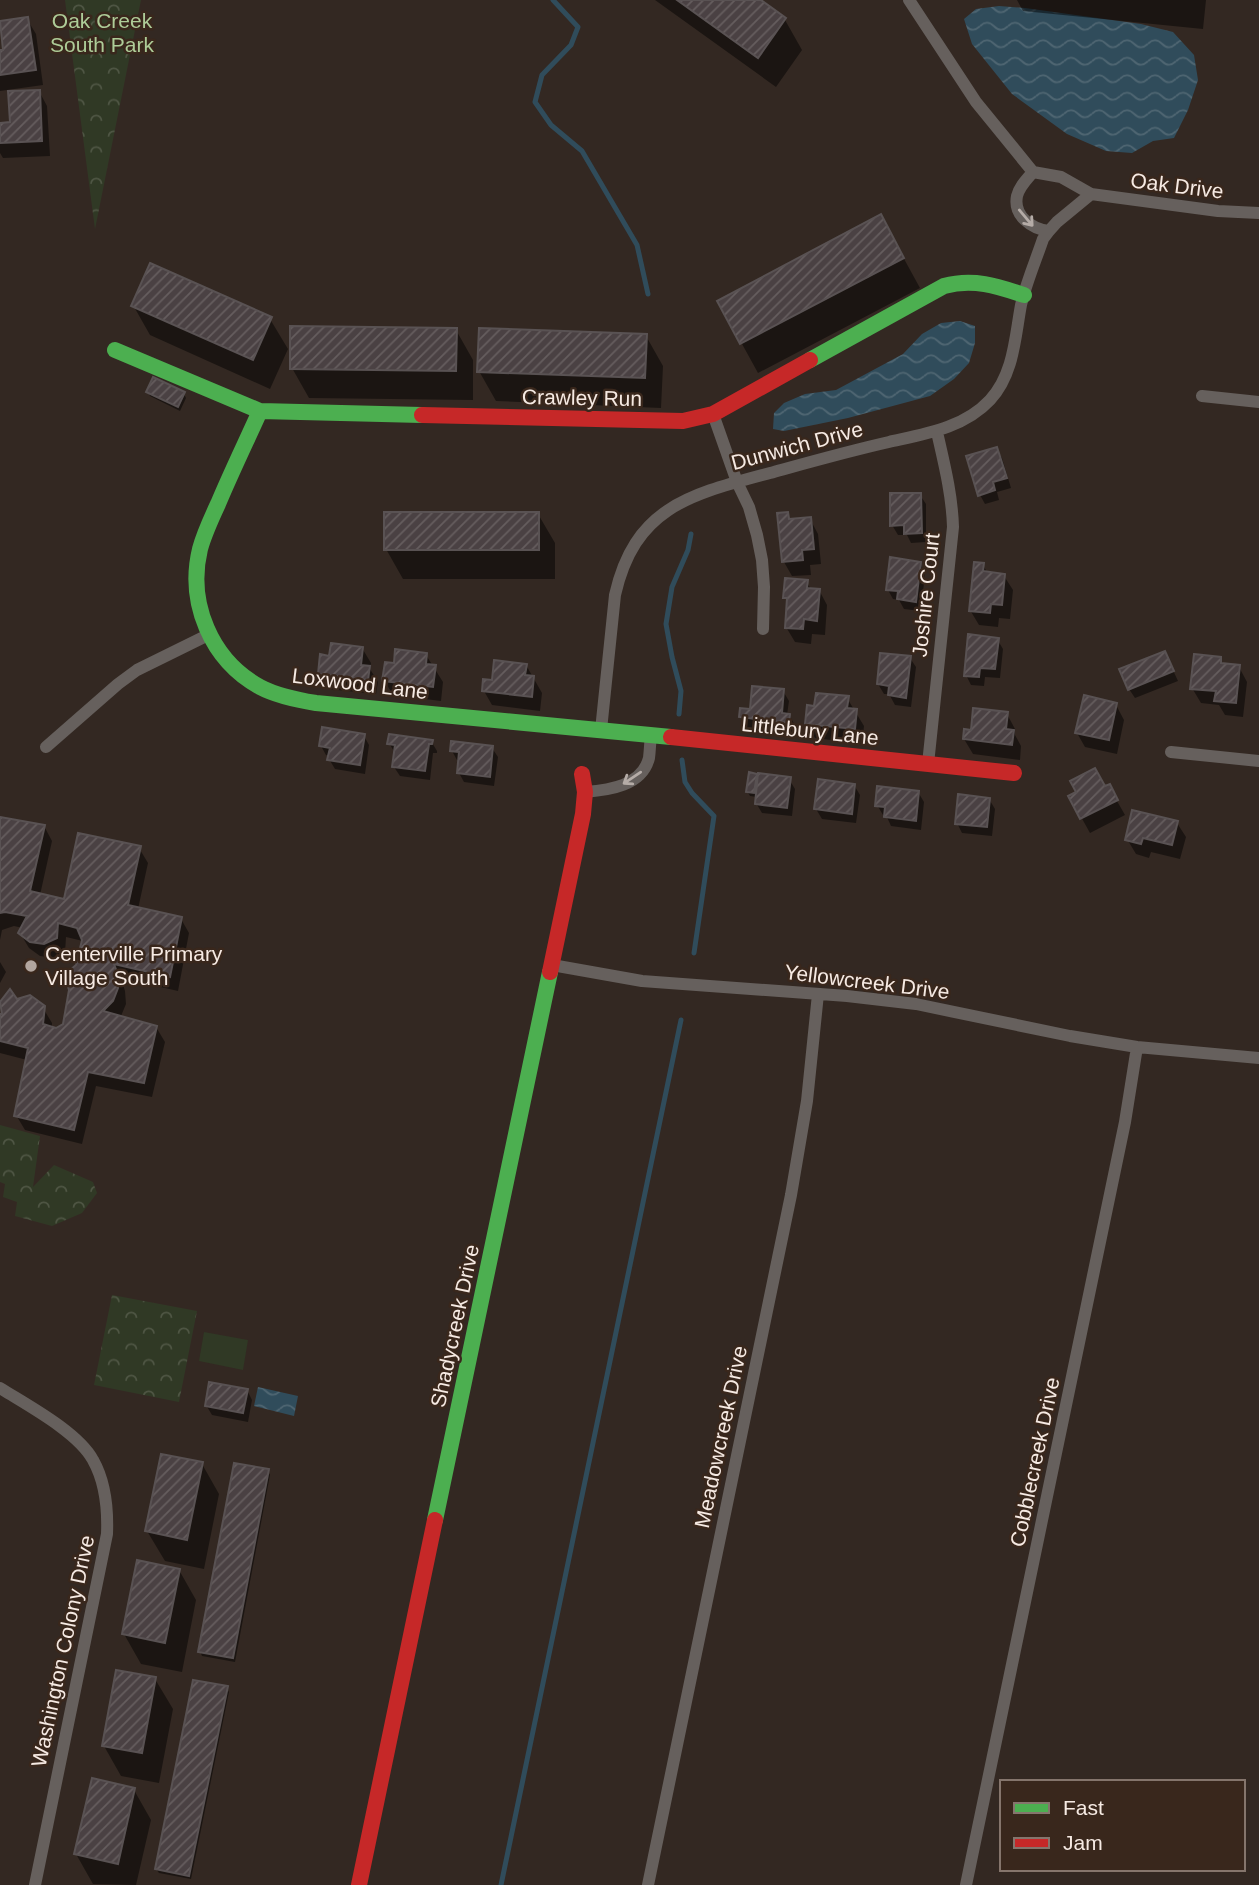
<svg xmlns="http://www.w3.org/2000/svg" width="1259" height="1885" font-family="Arial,sans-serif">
<defs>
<pattern id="park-crowns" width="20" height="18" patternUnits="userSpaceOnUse" patternTransform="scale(1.75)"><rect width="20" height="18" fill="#303925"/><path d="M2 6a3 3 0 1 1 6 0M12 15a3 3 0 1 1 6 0" fill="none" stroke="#4f5644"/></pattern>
<pattern id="water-waves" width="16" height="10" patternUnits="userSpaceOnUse" patternTransform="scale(1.75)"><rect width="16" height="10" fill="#304c5b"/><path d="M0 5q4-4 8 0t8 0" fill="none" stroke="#4f6672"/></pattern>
<pattern id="building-hatch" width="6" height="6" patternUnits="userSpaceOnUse" patternTransform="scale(1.75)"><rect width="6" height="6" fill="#4a4143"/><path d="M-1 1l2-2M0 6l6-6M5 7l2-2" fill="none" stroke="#655d5e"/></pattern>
</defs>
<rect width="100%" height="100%" fill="#332822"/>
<path fill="#303925" d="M 204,1332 L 248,1340 L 243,1370 L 199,1361 Z"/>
<path fill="url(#park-crowns)" d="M 65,0 L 141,0 L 95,229 Z
M 0,1125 L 40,1136 L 33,1187 L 54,1165 L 93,1182 L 97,1193 L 82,1213 L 52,1226 L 15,1216 L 17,1202 L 3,1197 L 5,1184 L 0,1182 Z
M 112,1295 L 197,1311 L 179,1402 L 94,1385 Z"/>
<path fill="url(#water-waves)" d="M 999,6 L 1025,8 L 1141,24 L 1173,32 L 1194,55 L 1198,80 L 1188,110 L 1174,138 L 1153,141 L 1132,153 L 1106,151 L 1067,134 L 1012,94 L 972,44 L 964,19 L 976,9 Z
M 960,321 L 975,326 L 975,343 L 969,363 L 954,379 L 930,396 L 848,418 L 784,431 L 773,429 L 774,413 L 784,403 L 805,394 L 836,390 L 903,354 L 922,334 L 941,323 Z
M 258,1387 L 298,1396 L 294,1416 L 254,1406 Z"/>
<path fill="#0007" d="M 655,0 L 758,0 L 785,20 L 802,50 L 776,87 Z
M 1017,0 L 1206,0 L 1203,29 L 1023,11 Z
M 27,19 L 36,34 L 43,85 L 0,91 L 0,52 L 4,52 Z
M 39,91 L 47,106 L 50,156 L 3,158 L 0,153 L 0,124 L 12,124 Z
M 897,246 L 920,288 L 758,373 L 719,302 Z
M 133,305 L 270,319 L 288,349 L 270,389 L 150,335 Z
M 456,330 L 473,360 L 473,400 L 309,398 L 292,368 Z
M 646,336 L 663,366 L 661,408 L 496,401 L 479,371 Z
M 148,392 L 184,394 L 186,398 L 180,411 L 150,396 Z
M 996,449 L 1002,458 L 1011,488 L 997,492 L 999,500 L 985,504 L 980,495 Z
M 920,495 L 926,504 L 926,542 L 911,543 L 907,535 L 898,535 L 892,525 Z
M 538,514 L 555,543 L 555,579 L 403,579 L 386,549 Z
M 787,514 L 791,521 L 810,519 L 818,534 L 821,564 L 810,565 L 811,575 L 792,576 L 784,562 Z
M 920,563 L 925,573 L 921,611 L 904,609 L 899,600 L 893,599 L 888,590 Z
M 983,565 L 988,574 L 1004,576 L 1013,590 L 1010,619 L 999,618 L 998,627 L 979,625 L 970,610 Z
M 807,582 L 811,590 L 819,590 L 827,605 L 825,635 L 812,634 L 811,644 L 795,642 L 786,627 L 789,603 L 785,597 Z
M 997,639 L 1003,649 L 1000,678 L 985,677 L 984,686 L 971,685 L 966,675 Z
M 362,648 L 371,663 L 370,669 L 378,682 L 376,694 L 328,689 L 320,674 L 331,658 Z
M 1165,653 L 1178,681 L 1135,698 L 1129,689 Z
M 426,655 L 443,682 L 441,701 L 393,695 L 384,680 L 395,665 Z
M 910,658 L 916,667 L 911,707 L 895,705 L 889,694 L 884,694 L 878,684 Z
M 1220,659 L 1224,665 L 1239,667 L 1247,682 L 1243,717 L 1225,715 L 1219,705 L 1201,703 L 1192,688 Z
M 526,665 L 542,693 L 540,711 L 492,705 L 484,691 L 493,682 Z
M 783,691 L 789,701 L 787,715 L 789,715 L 795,725 L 794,732 L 747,727 L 741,717 Z
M 847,698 L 864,726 L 862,744 L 815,738 L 806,724 L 816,708 Z
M 1116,705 L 1124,720 L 1117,754 L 1085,747 L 1077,733 Z
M 1007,714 L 1015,729 L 1015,735 L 1021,746 L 1020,760 L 973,754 L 964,739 L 972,732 Z
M 364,736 L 369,745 L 365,774 L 335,769 L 329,759 L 330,756 L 326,755 L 321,746 Z
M 431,741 L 437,751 L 437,753 L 433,753 L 430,780 L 400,776 L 394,767 L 395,753 L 389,743 Z
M 492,748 L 498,757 L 494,786 L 464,782 L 459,773 L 460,761 L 457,760 L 452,751 Z
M 756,775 L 759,780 L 789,779 L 795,789 L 792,816 L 762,813 L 756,803 L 757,797 L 750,796 L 747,791 Z
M 854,785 L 860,795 L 856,823 L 822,819 L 816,809 Z
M 1109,787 L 1125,815 L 1090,833 L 1070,797 Z
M 918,792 L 924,802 L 921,830 L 891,826 L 886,815 L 883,815 L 877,805 Z
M 989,799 L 995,809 L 992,836 L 962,833 L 957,823 Z
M 0,818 L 44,826 L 52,841 L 40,895 L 66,902 L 139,848 L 148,863 L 138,909 L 181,919 L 189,933 L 178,991 L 121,978 L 125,991 L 126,1004 L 121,1016 L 156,1027 L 165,1042 L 152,1097 L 96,1086 L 82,1144 L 25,1130 L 16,1115 L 27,1060 L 0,1053 L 0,1016 L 4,1017 L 16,1001 L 43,1008 L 52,1023 L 52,1028 L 56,1030 L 65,1025 L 83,941 L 66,937 L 65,953 L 53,958 L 40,956 L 29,948 L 20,933 L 23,928 L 14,926 L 2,930 L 0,940 Z
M 1177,823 L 1186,837 L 1180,859 L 1151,852 L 1149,858 L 1136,854 L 1127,839 Z
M 0,962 L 6,972 L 0,983 Z
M 247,1390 L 252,1400 L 248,1422 L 212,1415 L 206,1405 Z
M 202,1464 L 219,1494 L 204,1569 L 165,1561 L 147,1531 Z
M 268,1471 L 270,1475 L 235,1662 L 202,1656 L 200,1651 Z
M 179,1570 L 196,1600 L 182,1672 L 141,1664 L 124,1634 Z
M 155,1679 L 173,1709 L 159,1783 L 121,1776 L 104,1746 Z
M 226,1688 L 229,1692 L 191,1879 L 159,1873 L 156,1869 Z
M 134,1790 L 151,1820 L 136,1885 L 93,1884 L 76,1854 Z"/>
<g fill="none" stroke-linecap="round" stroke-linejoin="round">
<path stroke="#304c5b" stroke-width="5" d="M 553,0 L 578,27 L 571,45 L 542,75 L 535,102 L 551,125 L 582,151 L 637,245 L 648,294
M 679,714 L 681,691 L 672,657 L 666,624 L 672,587 L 688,550 L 691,534
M 682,760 L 685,782 L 692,793 L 714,816 L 694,953
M 501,1885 L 681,1020"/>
</g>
<path fill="url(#building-hatch)" stroke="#595253" stroke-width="2" d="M 677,0 L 761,0 L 786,18 L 758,58 Z
M 28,17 L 36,70 L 0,75 L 0,50 L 3,50 L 0,21 Z
M 40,90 L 42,141 L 0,143 L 0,123 L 10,122 L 8,91 Z
M 881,214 L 904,258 L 740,344 L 717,301 Z
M 150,263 L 272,317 L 253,360 L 131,306 Z
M 290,326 L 457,328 L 456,371 L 290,369 Z
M 479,328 L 647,334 L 645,378 L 477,372 Z
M 153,377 L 185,392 L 178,407 L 146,392 Z
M 997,447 L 1007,478 L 993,482 L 995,490 L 978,496 L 966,456 Z
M 890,493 L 921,493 L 922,533 L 904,534 L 904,525 L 890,526 Z
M 384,512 L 539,512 L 539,550 L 384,550 Z
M 788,512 L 789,519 L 811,517 L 814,549 L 802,550 L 803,560 L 782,562 L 777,513 Z
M 890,557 L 921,562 L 916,602 L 897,599 L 898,591 L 886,590 Z
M 974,562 L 984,563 L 983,571 L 1005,574 L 1002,605 L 991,604 L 990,613 L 969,611 Z
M 785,578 L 808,580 L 807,588 L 820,589 L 817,621 L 804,619 L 803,629 L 785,628 L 787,598 L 783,598 Z
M 968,634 L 999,638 L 995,669 L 980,668 L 979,677 L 964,676 Z
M 331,643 L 363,647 L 361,665 L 370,666 L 368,680 L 318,674 L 320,654 L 329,656 Z
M 395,649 L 427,653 L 426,664 L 436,665 L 433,687 L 382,681 L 385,662 L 394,663 Z
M 1165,651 L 1174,671 L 1128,690 L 1119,669 Z
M 880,653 L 911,656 L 906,698 L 888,695 L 889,686 L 877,684 Z
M 1194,654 L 1221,657 L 1221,663 L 1240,665 L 1236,703 L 1214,701 L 1216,691 L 1190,689 Z
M 494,660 L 527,664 L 525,675 L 534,676 L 532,697 L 482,691 L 483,679 L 492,680 Z
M 752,686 L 784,689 L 782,713 L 790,714 L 789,723 L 739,717 L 740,708 L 750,709 Z
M 816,693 L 849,696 L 847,708 L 857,709 L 855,729 L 805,724 L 807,705 L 814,706 Z
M 1084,695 L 1117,703 L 1109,740 L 1075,733 Z
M 973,708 L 1008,712 L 1006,729 L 1014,730 L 1012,745 L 963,739 L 964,729 L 971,730 Z
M 322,727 L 365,734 L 360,765 L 327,760 L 330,748 L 319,746 Z
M 389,734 L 433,740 L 432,744 L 429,744 L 425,771 L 392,767 L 395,745 L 387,744 Z
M 451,741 L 493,746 L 490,777 L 457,773 L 459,752 L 450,751 Z
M 1095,768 L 1105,786 L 1110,784 L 1118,800 L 1080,819 L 1068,796 L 1076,792 L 1070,781 Z
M 749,772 L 757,774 L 754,793 L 746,792 Z
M 758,773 L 791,777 L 787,808 L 755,804 Z
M 818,779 L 855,784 L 852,814 L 814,809 Z
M 877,786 L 919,791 L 916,821 L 884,817 L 885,807 L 875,806 Z
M 958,794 L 990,798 L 987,827 L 955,824 Z
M 1132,810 L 1178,821 L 1172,845 L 1143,838 L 1141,844 L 1125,840 Z
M 0,817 L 45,825 L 30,891 L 64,899 L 78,833 L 141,846 L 128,905 L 182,917 L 170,977 L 114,964 L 118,975 L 118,988 L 113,1001 L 103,1011 L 157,1026 L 144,1083 L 88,1072 L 74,1130 L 14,1116 L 28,1048 L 0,1041 L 0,1014 L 2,1014 L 0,1002 L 10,989 L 17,999 L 30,995 L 45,1006 L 43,1024 L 56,1028 L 63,1024 L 69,990 L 66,980 L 70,970 L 76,965 L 82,940 L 77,928 L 58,923 L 57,938 L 44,944 L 30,942 L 18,933 L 27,916 L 5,912 L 0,913 Z
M 209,1382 L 248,1389 L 243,1413 L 205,1406 Z
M 161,1454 L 203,1462 L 187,1540 L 145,1531 Z
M 234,1463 L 269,1469 L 233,1658 L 198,1652 Z
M 137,1560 L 180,1569 L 165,1643 L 122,1634 Z
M 116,1670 L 156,1677 L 142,1753 L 102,1746 Z
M 193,1680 L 228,1686 L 189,1876 L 155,1869 Z
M 92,1778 L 135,1788 L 118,1864 L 74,1854 Z"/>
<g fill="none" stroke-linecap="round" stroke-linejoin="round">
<path stroke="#66605d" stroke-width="12" d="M 909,0 L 976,102 L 1033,172
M 1091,194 L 1057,222 L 1049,231 C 1032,229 1013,216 1017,196 C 1019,187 1027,179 1033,172 L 1061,177 L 1091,194 L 1218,211 L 1259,213
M 1202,396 L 1259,402
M 713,414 L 737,482 L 749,507 L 757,535 L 762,560 L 764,587 L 763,629
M 601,730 L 615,595 C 635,506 692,494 770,473 C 810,462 849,451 889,442 C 925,434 964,428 990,400 C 1014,374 1015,337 1021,305 C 1026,283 1036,260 1043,239 L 1049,231
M 46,747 L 118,684 L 137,670 L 208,635
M 1171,752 L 1259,761
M 928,764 L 953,527 C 952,494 944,463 937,432
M 585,792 C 609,790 642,786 649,758 C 650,750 650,743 651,735
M 552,965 L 642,981 L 847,996 L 916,1004 L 1070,1036 L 1137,1047 L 1259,1058
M 0,1388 C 27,1405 78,1432 93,1460 C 106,1483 108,1509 107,1534 L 35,1885
M 648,1885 L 791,1195 L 807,1101 L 818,994
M 966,1885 L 1125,1122 L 1137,1047"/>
<path stroke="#4caf50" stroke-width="16" d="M 115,350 L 260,411 L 422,415
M 810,360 L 944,286 C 973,278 997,286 1024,295
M 260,411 C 246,442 231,473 218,504 C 211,519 204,534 200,549 C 187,603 211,660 260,687 C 277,696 297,700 316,703 L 671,737
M 435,1520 L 550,972"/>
<path stroke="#c62828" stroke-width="16" d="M 422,415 L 683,421 L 713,414 L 810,360
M 671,737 L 1014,773
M 550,972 L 583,814 L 585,792 L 582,774
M 359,1885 L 435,1520"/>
</g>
<defs><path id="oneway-shaft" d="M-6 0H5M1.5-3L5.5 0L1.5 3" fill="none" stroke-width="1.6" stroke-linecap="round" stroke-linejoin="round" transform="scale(1.75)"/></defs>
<g stroke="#b5aca7">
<use href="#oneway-shaft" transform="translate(1026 218) rotate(50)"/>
<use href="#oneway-shaft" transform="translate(632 778) rotate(146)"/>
</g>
<circle fill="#b2a69f" stroke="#39271c" stroke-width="2.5" cx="31" cy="966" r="7"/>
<g text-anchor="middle" stroke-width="5" stroke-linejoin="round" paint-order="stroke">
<g font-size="21" fill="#aecc98" stroke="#39271c">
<text x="102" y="28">Oak Creek<tspan x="102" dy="24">South Park</tspan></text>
</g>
<g font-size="21" fill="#f6eae3" stroke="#39271c">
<text transform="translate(1177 186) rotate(7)" y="7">Oak Drive</text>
<text transform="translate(582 398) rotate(1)" y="7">Crawley Run</text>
<text transform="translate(797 446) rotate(-15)" y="7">Dunwich Drive</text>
<text transform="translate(926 595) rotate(-84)" y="7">Joshire Court</text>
<text transform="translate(360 684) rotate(7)" y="7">Loxwood Lane</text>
<text transform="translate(810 731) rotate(6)" y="7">Littlebury Lane</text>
<text transform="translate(867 982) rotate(7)" y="7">Yellowcreek Drive</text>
<text transform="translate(455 1326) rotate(-78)" y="7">Shadycreek Drive</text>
<text transform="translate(721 1437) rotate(-78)" y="7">Meadowcreek Drive</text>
<text transform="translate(1035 1462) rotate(-78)" y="7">Cobblecreek Drive</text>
<text transform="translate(63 1651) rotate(-78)" y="7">Washington Colony Drive</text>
</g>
<g font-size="21" fill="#f6eae3" stroke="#39271c" text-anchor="start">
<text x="45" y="961">Centerville Primary<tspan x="45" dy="24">Village South</tspan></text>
</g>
</g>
<rect x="1000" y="1780" width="245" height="91" fill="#39271c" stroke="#85756c" stroke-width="2"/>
<rect x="1014" y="1803" width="35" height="10" fill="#4caf50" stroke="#85756c" stroke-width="2"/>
<text x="1063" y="1815" font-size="21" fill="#f6eae3">Fast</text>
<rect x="1014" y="1838" width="35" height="10" fill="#c62828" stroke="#85756c" stroke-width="2"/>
<text x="1063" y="1850" font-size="21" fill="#f6eae3">Jam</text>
</svg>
